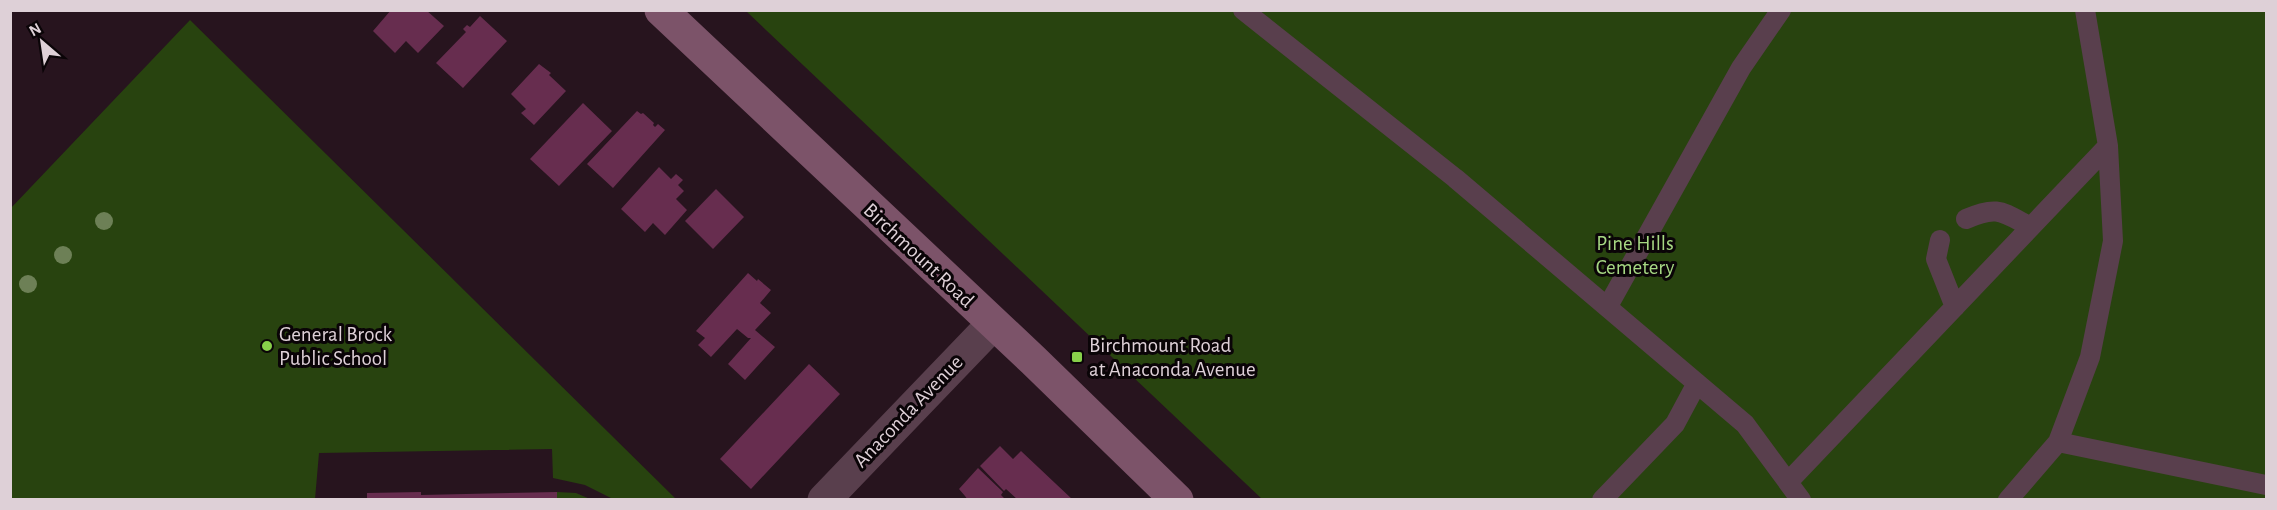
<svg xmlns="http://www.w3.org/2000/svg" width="2277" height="510" font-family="'Alegreya Sans',sans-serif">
<rect width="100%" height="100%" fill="#27141e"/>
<path fill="#28430f" d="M 746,11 L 2266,11 L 2266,499 L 1262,499 Z
M 190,20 L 676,499 L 613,499 L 585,485 L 553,478 L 552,449 L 319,453 L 315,499 L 11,499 L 11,208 Z
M 557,492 L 576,493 L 590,499 L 557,499 Z"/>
<path fill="#672d4f" d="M 391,10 L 426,10 L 444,26 L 418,53 L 406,41 L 395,53 L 373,31 Z
M 480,16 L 507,41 L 463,88 L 436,63 L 466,32 L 463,29 L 467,25 L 470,27 Z
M 539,64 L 551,73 L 549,75 L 566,91 L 534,125 L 521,113 L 526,109 L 511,94 Z
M 583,103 L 612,131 L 559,186 L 530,159 Z
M 637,111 L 641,114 L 643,113 L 654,123 L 653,125 L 655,127 L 658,124 L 665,130 L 613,188 L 587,164 Z
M 659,167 L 671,179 L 676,174 L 683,180 L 678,185 L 684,191 L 676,199 L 687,210 L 665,235 L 653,223 L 645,232 L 621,209 Z
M 716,189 L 744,217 L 713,249 L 685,221 Z
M 748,273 L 757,281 L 758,279 L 771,290 L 760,303 L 771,313 L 755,330 L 775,347 L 745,380 L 728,364 L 751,338 L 748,338 L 737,329 L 711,357 L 698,345 L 705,338 L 696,331 Z
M 809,364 L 840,394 L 751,489 L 720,459 Z
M 1000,446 L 1013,459 L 1021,451 L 1073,500 L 1018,500 L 1006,489 L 1004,491 L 980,466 Z
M 978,468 L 1003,492 L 1001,495 L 1006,500 L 968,500 L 965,496 L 959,489 Z
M 421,492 L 421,495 L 557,492 L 557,500 L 367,500 L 367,493 Z"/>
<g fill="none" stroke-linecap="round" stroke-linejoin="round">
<path stroke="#593f4d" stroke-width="20" d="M 1243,10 L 1455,178 L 1745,424 L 1801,500
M 1966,219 C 1998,205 2002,212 2031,227
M 1940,240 L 1936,259 L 1955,307
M 1608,306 L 1741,68 L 1781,10
M 2058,442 L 2266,485
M 1789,481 L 2108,146
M 1602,500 L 1675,424 L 1697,383
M 2008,500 L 2058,442 L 2090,357 L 2113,241 L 2108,146 L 2085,10"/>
<path stroke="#593f4d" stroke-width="33" d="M 824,500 L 993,324"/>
<path stroke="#7c5369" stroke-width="33" d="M 661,10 L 1033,360 L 1177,500"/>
</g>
<g fill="#6d8056">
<circle cx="104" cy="221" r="9"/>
<circle cx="63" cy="255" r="9"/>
<circle cx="28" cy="284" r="9"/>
</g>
<g fill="#87cf4a" stroke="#0a0407" stroke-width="2">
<circle cx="267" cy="346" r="6"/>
<rect x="1071" y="351" width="12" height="12" rx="3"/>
</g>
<g text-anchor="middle" stroke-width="6" stroke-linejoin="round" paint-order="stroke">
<g font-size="21" fill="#a6d883" stroke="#0a0407">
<text x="1635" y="250">Pine Hills<tspan x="1635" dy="24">Cemetery</tspan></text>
</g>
<g font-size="21" fill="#ded0d7" stroke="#0a0407">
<text transform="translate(919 255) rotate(43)" y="7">Birchmount Road</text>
<text transform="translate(908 411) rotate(-46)" y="7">Anaconda Avenue</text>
</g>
<g font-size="21" fill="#ded0d7" stroke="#0a0407" text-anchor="start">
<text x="279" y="341">General Brock<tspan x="279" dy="24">Public School</tspan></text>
<text x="1089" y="352">Birchmount Road<tspan x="1089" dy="24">at Anaconda Avenue</tspan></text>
</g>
</g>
<rect width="2277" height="510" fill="none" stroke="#ded0d7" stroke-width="24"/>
<g transform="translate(42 42) rotate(331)" stroke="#0a0407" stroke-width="4.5" paint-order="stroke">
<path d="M0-4.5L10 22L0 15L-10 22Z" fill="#ded0d7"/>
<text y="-9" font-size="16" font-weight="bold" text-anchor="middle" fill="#ded0d7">N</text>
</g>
</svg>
